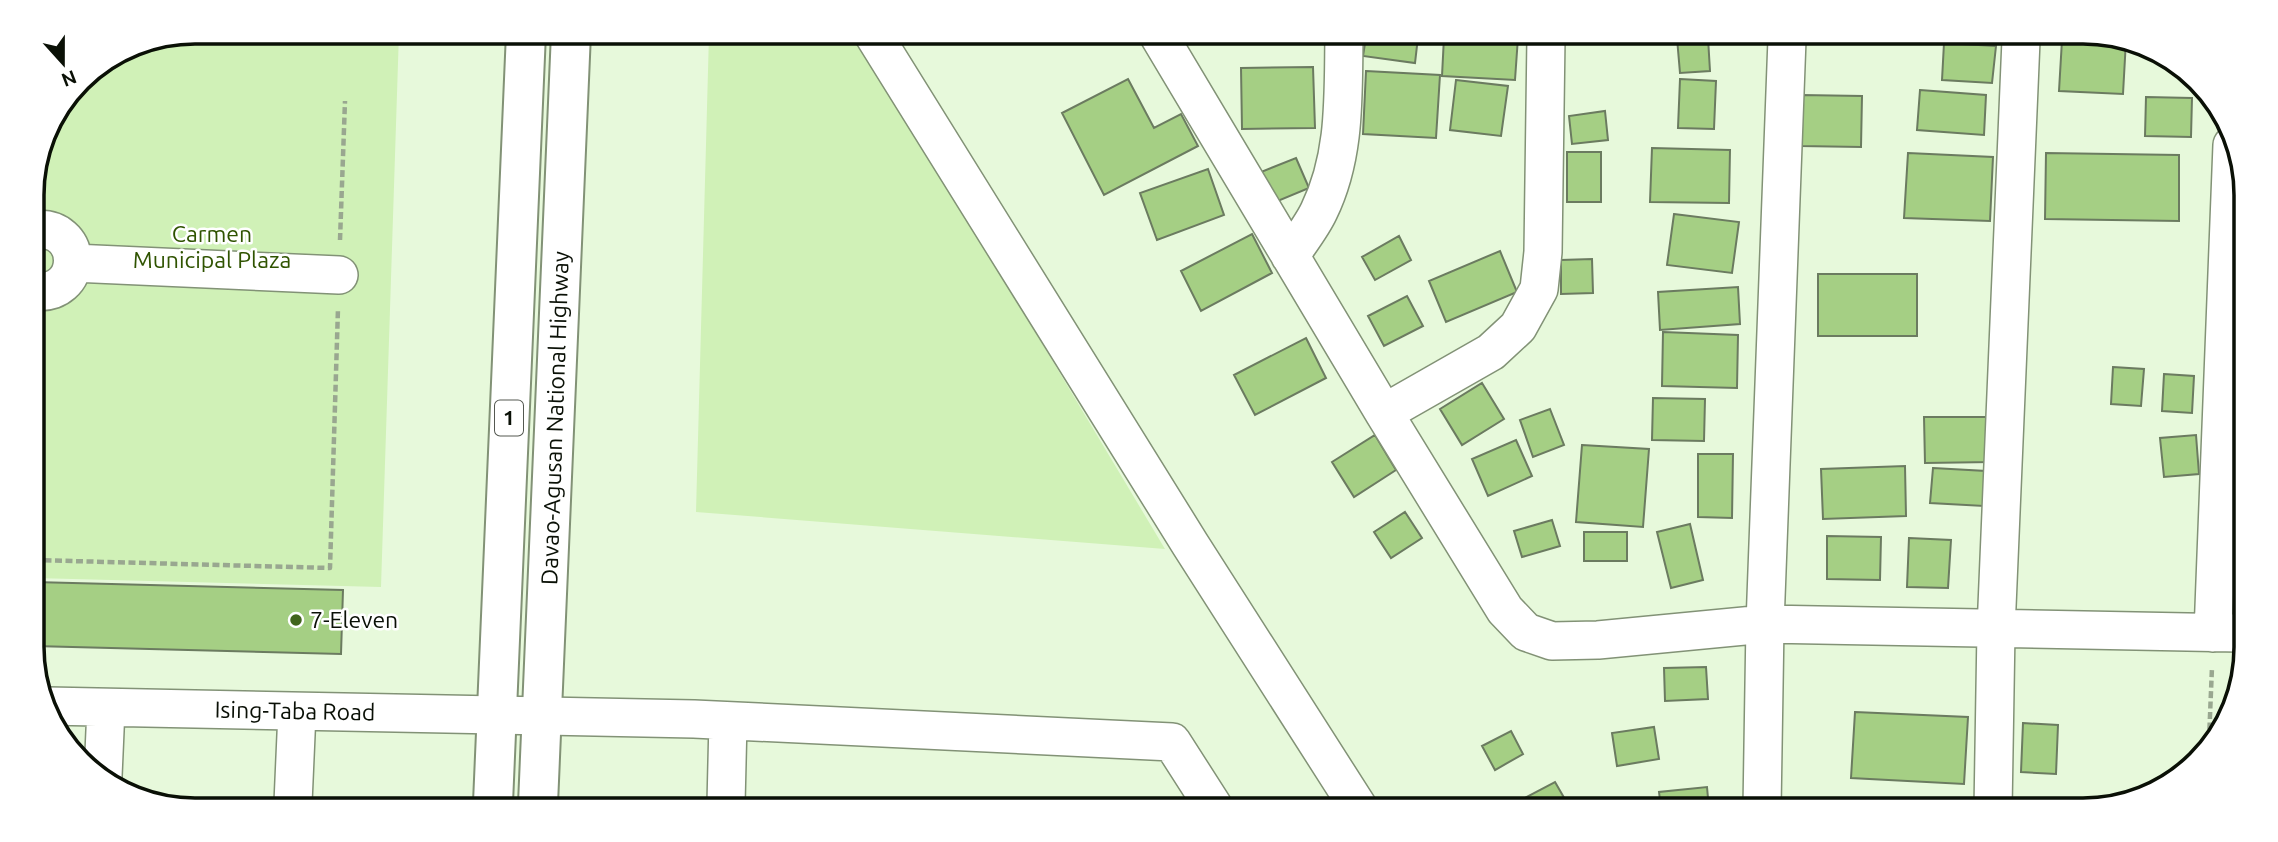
<svg xmlns="http://www.w3.org/2000/svg" width="2278" height="842" font-family="Ubuntu,sans-serif">
<rect width="100%" height="100%" fill="#e7f9db"/>
<path fill="#d0f1b7" d="M 195,32 L 399,32 L 381,587 L 34,578 L 32,184 L 48,123 L 87,72 L 133,44 Z
M 709,34 L 857,34 L 1165,549 L 696,512 Z"/>
<path fill="#a5cf84" stroke="#6b7b60" stroke-width="2" d="M 1366,37 L 1418,37 L 1415,63 L 1363,56 Z
M 1444,37 L 1518,37 L 1515,80 L 1442,76 Z
M 1677,38 L 1708,38 L 1710,71 L 1680,73 Z
M 2062,40 L 2126,40 L 2123,94 L 2059,91 Z
M 1944,43 L 1996,46 L 1992,83 L 1942,80 Z
M 1313,67 L 1315,128 L 1242,129 L 1241,68 Z
M 1366,71 L 1440,75 L 1436,138 L 1363,134 Z
M 1128,79 L 1154,128 L 1181,114 L 1198,146 L 1104,195 L 1062,113 Z
M 1680,79 L 1716,81 L 1714,129 L 1678,128 Z
M 1456,80 L 1508,86 L 1501,136 L 1450,130 Z
M 1920,90 L 1986,95 L 1984,135 L 1917,130 Z
M 1801,95 L 1862,96 L 1861,147 L 1800,146 Z
M 2146,97 L 2192,98 L 2191,137 L 2145,136 Z
M 1605,111 L 1608,140 L 1572,144 L 1569,116 Z
M 1652,148 L 1730,150 L 1729,203 L 1650,202 Z
M 1567,152 L 1601,152 L 1601,202 L 1567,202 Z
M 1908,153 L 1993,157 L 1990,221 L 1904,218 Z
M 2046,153 L 2179,155 L 2179,221 L 2045,219 Z
M 1296,158 L 1309,188 L 1273,203 L 1261,172 Z
M 1208,169 L 1224,215 L 1157,240 L 1140,193 Z
M 1674,214 L 1739,222 L 1732,273 L 1667,265 Z
M 1252,234 L 1272,273 L 1201,311 L 1181,271 Z
M 1399,236 L 1411,260 L 1375,280 L 1362,257 Z
M 1500,251 L 1517,292 L 1446,322 L 1429,281 Z
M 1592,259 L 1593,293 L 1561,294 L 1561,260 Z
M 1818,274 L 1917,274 L 1917,336 L 1818,336 Z
M 1738,287 L 1740,324 L 1660,330 L 1658,292 Z
M 1407,296 L 1423,326 L 1384,346 L 1368,316 Z
M 1663,332 L 1738,335 L 1737,388 L 1662,386 Z
M 1306,338 L 1326,378 L 1255,415 L 1234,375 Z
M 2113,367 L 2144,369 L 2141,406 L 2111,404 Z
M 2164,374 L 2194,376 L 2192,413 L 2162,411 Z
M 1482,383 L 1504,419 L 1462,445 L 1440,409 Z
M 1653,398 L 1705,399 L 1704,441 L 1652,440 Z
M 1550,409 L 1564,445 L 1533,457 L 1520,420 Z
M 1924,417 L 1992,417 L 1992,462 L 1925,463 Z
M 1375,435 L 1396,470 L 1354,497 L 1332,462 Z
M 2196,435 L 2199,474 L 2164,477 L 2160,438 Z
M 1516,440 L 1532,476 L 1488,496 L 1472,459 Z
M 1582,445 L 1649,449 L 1643,527 L 1576,522 Z
M 1698,454 L 1733,454 L 1732,518 L 1698,517 Z
M 1905,466 L 1906,516 L 1823,519 L 1821,469 Z
M 1933,468 L 1986,471 L 1984,506 L 1930,503 Z
M 1405,512 L 1422,538 L 1391,558 L 1374,532 Z
M 1552,520 L 1560,546 L 1522,557 L 1514,531 Z
M 1690,524 L 1703,580 L 1671,588 L 1657,532 Z
M 1584,532 L 1627,532 L 1627,561 L 1584,561 Z
M 1827,536 L 1881,537 L 1880,580 L 1827,579 Z
M 1909,538 L 1951,540 L 1948,588 L 1907,587 Z
M 34,582 L 343,590 L 341,654 L 34,646 Z
M 1706,667 L 1708,699 L 1665,701 L 1664,668 Z
M 1855,712 L 1968,717 L 1964,784 L 1851,778 Z
M 2023,723 L 2058,725 L 2056,774 L 2021,772 Z
M 1654,727 L 1659,759 L 1617,766 L 1612,733 Z
M 1511,731 L 1523,754 L 1495,770 L 1482,746 Z
M 1555,782 L 1570,808 L 1523,808 L 1519,801 Z
M 1707,787 L 1709,809 L 1661,808 L 1659,792 Z"/>
<g fill="none" stroke-linecap="round" stroke-linejoin="round">
<g stroke="#829276" stroke-width="40">
<path id="minor" d="M 873,34 L 1190,544 L 1358,807
M 1159,36 L 1384,413 L 1505,610 L 1526,632 L 1552,641 L 1598,640 L 1765,624 L 2239,633
M 32,230 C 86,222 86,299 32,291
M 1290,256 C 1300,241 1312,226 1319,211 C 1346,156 1343,96 1344,37
M 73,263 L 339,275
M 1384,413 L 1491,352 L 1518,327 L 1539,289 L 1543,252 L 1546,37
M 2213,633 L 2232,145
M 48,706 L 694,719 L 1172,742 L 1213,806
M 103,776 L 106,708
M 293,803 L 297,712
M 726,804 L 728,721
M 1762,809 L 1765,624 L 1787,39
M 1993,810 L 1996,630 L 2021,40"/>
</g>
<g stroke="#829276" stroke-width="42">
<path id="highway" d="M 493,803 L 526,33
M 538,804 L 571,33"/>
</g>
<path stroke="#99a790" stroke-width="4.5" stroke-dasharray="7 3.5" stroke-linecap="butt" d="M 340,240 L 345,101
M 34,560 L 330,568 L 338,308
M 2209,740 L 2212,667"/>
<use href="#minor" stroke="#fff" stroke-width="37"/>
<use href="#highway" stroke="#fff" stroke-width="38"/>
</g>
<circle fill="#40641c" stroke="#fff" stroke-width="2.5" cx="296" cy="620" r="7"/>
<g text-anchor="middle" stroke-width="5" stroke-linejoin="round" paint-order="stroke">
<rect fill="#fff" stroke="#545851" stroke-width="2" x="495" y="400.5" width="28" height="35" rx="5"/>
<g font-size="21" font-weight="bold" fill="#0a1006">
<text x="509" y="425">1</text>
</g>
<g font-size="23" fill="#2f5300" stroke="#fff">
<text x="212" y="242">Carmen<tspan x="212" dy="26">Municipal Plaza</tspan></text>
</g>
<g font-size="23" fill="#0a1006" stroke="#fff">
<text transform="translate(555 418) rotate(-88)" y="8">Davao-Agusan National Highway</text>
<text transform="translate(295 711) rotate(1)" y="8">Ising-Taba Road</text>
</g>
<g font-size="23" fill="#0a1006" stroke="#fff" text-anchor="start">
<text x="310" y="628">7-Eleven</text>
</g>
</g>
<path d="M0 0H2278V842H0ZM195 44H2083A151 151 0 0 1 2234 195V647A151 151 0 0 1 2083 798H195A151 151 0 0 1 44 647V195A151 151 0 0 1 195 44Z" fill="#fff" fill-rule="evenodd"/>
<path fill="none" stroke="#0a1006" stroke-width="3.5" d="M195 44H2083A151 151 0 0 1 2234 195V647A151 151 0 0 1 2083 798H195A151 151 0 0 1 44 647V195A151 151 0 0 1 195 44Z"/>
<g transform="translate(63 63) rotate(159)" stroke="#ffffff" stroke-width="5" paint-order="stroke">
<path d="M0-5L12 26L0 18L-12 26Z" fill="#0a1006"/>
<text y="-10" font-size="19" font-weight="bold" text-anchor="middle" fill="#0a1006">N</text>
</g>
</svg>
